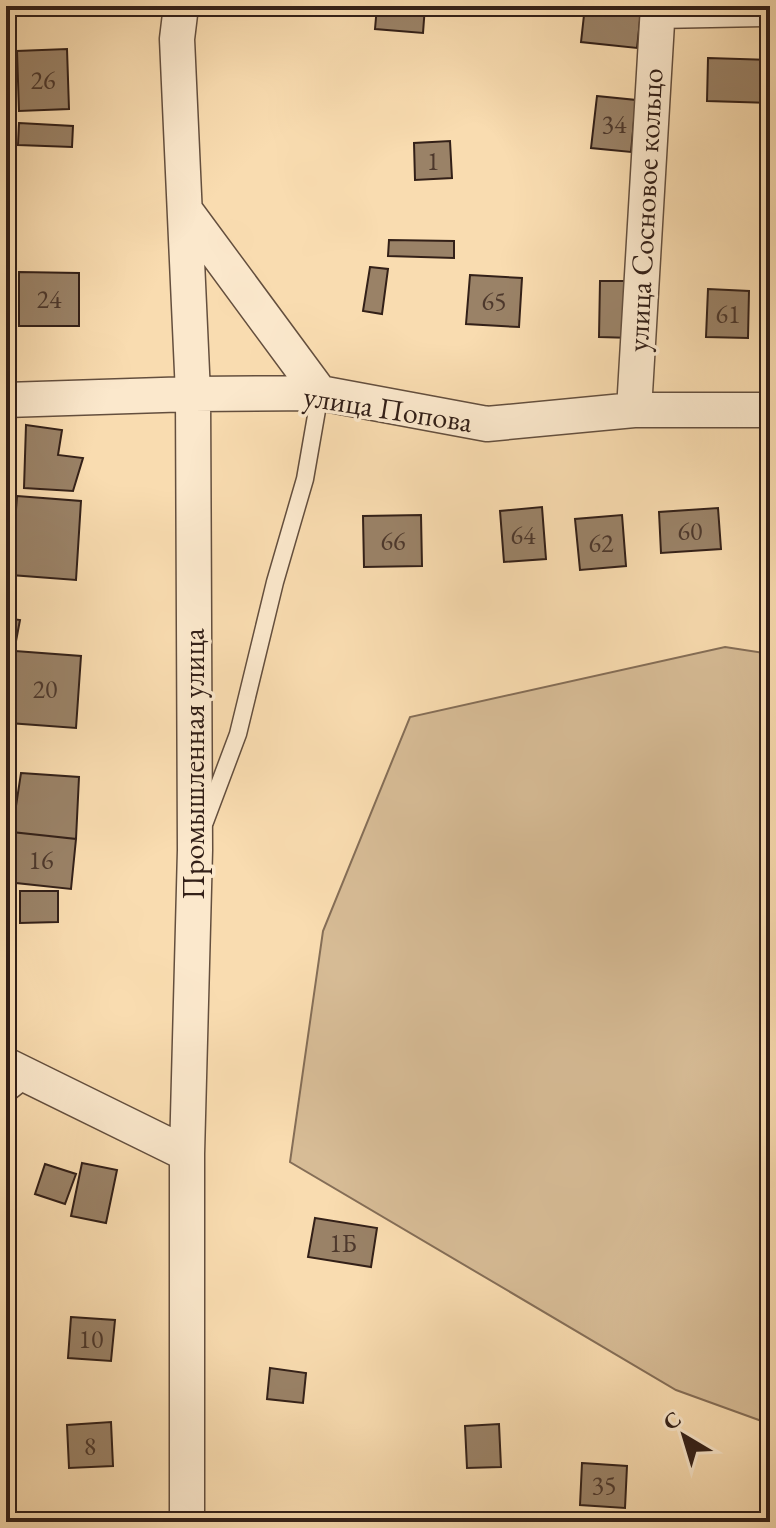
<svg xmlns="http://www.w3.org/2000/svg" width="776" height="1528" font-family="'EB Garamond',serif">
<rect width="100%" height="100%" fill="#f9dcb0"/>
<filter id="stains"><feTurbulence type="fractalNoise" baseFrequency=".0025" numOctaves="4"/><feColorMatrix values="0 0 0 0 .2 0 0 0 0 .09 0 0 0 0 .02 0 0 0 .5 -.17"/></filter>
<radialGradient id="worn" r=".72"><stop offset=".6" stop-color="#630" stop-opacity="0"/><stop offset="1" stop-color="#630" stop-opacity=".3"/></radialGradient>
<path fill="#d7bc96" stroke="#856e57" stroke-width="2" d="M 725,647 L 770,654 L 770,1424 L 676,1390 L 290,1162 L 323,931 L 410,717 Z"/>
<path fill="#9a8267" stroke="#332018" stroke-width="2" d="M 377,6 L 425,6 L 423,33 L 375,29 Z
M 585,6 L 641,11 L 637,48 L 581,42 Z
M 67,49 L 69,109 L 19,111 L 17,51 Z
M 708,58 L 770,60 L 770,103 L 707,101 Z
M 597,96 L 636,100 L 631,152 L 591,148 Z
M 19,123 L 73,126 L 72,147 L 18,145 Z
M 450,141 L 452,178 L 415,180 L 414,143 Z
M 389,240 L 454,241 L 454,258 L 388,256 Z
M 370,267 L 388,269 L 382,314 L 363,311 Z
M 19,272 L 79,273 L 79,326 L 19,326 Z
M 470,275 L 522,278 L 519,327 L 466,324 Z
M 600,281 L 634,281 L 633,338 L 599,337 Z
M 708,289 L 749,291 L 748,338 L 706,337 Z
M 26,425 L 62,430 L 58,455 L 83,458 L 73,491 L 24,488 Z
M 17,496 L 81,501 L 76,580 L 11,575 Z
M 542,507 L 546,559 L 504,562 L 500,511 Z
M 718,508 L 721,549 L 661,553 L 659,512 Z
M 421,515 L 422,566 L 364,567 L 363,516 Z
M 622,515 L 626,566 L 580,570 L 575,519 Z
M 6,618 L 20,620 L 16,641 L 6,639 Z
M 15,651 L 81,656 L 76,728 L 9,723 Z
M 21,773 L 79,777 L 76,839 L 12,832 Z
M 12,832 L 76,839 L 71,889 L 7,882 Z
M 20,891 L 58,891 L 58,922 L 20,923 Z
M 82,1163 L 117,1170 L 106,1223 L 71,1216 Z
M 45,1164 L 76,1174 L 65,1204 L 35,1194 Z
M 315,1218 L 377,1228 L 371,1267 L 308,1257 Z
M 71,1317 L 115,1320 L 111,1361 L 68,1358 Z
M 270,1368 L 306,1373 L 303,1403 L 267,1399 Z
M 111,1422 L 113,1466 L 69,1468 L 67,1425 Z
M 499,1424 L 501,1467 L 467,1468 L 465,1426 Z
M 582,1463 L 627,1466 L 625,1508 L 580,1505 Z"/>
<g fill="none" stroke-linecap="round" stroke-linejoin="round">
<g stroke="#644f3e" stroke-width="19">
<path id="service" d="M 205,822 L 238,734 L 275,582 L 305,479 L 320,393
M 6,1095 L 30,1076"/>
</g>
<g stroke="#644f3e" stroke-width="37">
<path id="minor" d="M 181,6 L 177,39 L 193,394 L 195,850 L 187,1154 L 187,1522
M 657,11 L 770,9
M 185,210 L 320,393
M 6,400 L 193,394 L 320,393 L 487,424 L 634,410 L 770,410
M 634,410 L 658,6
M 6,1065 L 187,1154"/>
</g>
<use href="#service" stroke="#fbe8cc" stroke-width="16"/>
<use href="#minor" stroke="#fbe8cc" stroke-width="34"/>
</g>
<g text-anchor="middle" stroke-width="7" stroke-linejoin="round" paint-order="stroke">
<g font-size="26" fill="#4d382c">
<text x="43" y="89">26</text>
<text x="614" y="133">34</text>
<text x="433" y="170">1</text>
<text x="49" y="308">24</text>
<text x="494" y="310">65</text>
<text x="728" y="323">61</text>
<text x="690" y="540">60</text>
<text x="523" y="544">64</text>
<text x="393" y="550">66</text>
<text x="601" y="552">62</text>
<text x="45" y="698">20</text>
<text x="41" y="869">16</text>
<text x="343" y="1252">1Б</text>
<text x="91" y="1348">10</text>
<text x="90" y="1455">8</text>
<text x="604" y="1494">35</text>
</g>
<g font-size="30" fill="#332018" stroke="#fbe8cc">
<text transform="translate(645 210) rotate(-87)" y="10">улица Сосновое кольцо</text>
<text transform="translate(388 409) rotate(9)" y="10">улица Попова</text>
<text transform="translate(194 764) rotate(-90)" y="10">Промышленная улица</text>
</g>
</g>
<rect width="776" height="1528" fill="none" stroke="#f9dcb0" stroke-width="32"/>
<rect x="8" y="8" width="760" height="1512" fill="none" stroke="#332018" stroke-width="4"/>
<rect x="16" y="16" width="744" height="1496" fill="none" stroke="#332018" stroke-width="2"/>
<g transform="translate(684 1436) rotate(322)" stroke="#fbe8cc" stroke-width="6" paint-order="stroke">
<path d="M0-6L14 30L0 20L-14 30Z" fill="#332018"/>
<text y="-12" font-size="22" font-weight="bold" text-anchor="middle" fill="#332018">С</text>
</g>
<rect width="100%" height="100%" filter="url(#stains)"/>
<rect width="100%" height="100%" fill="url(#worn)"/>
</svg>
